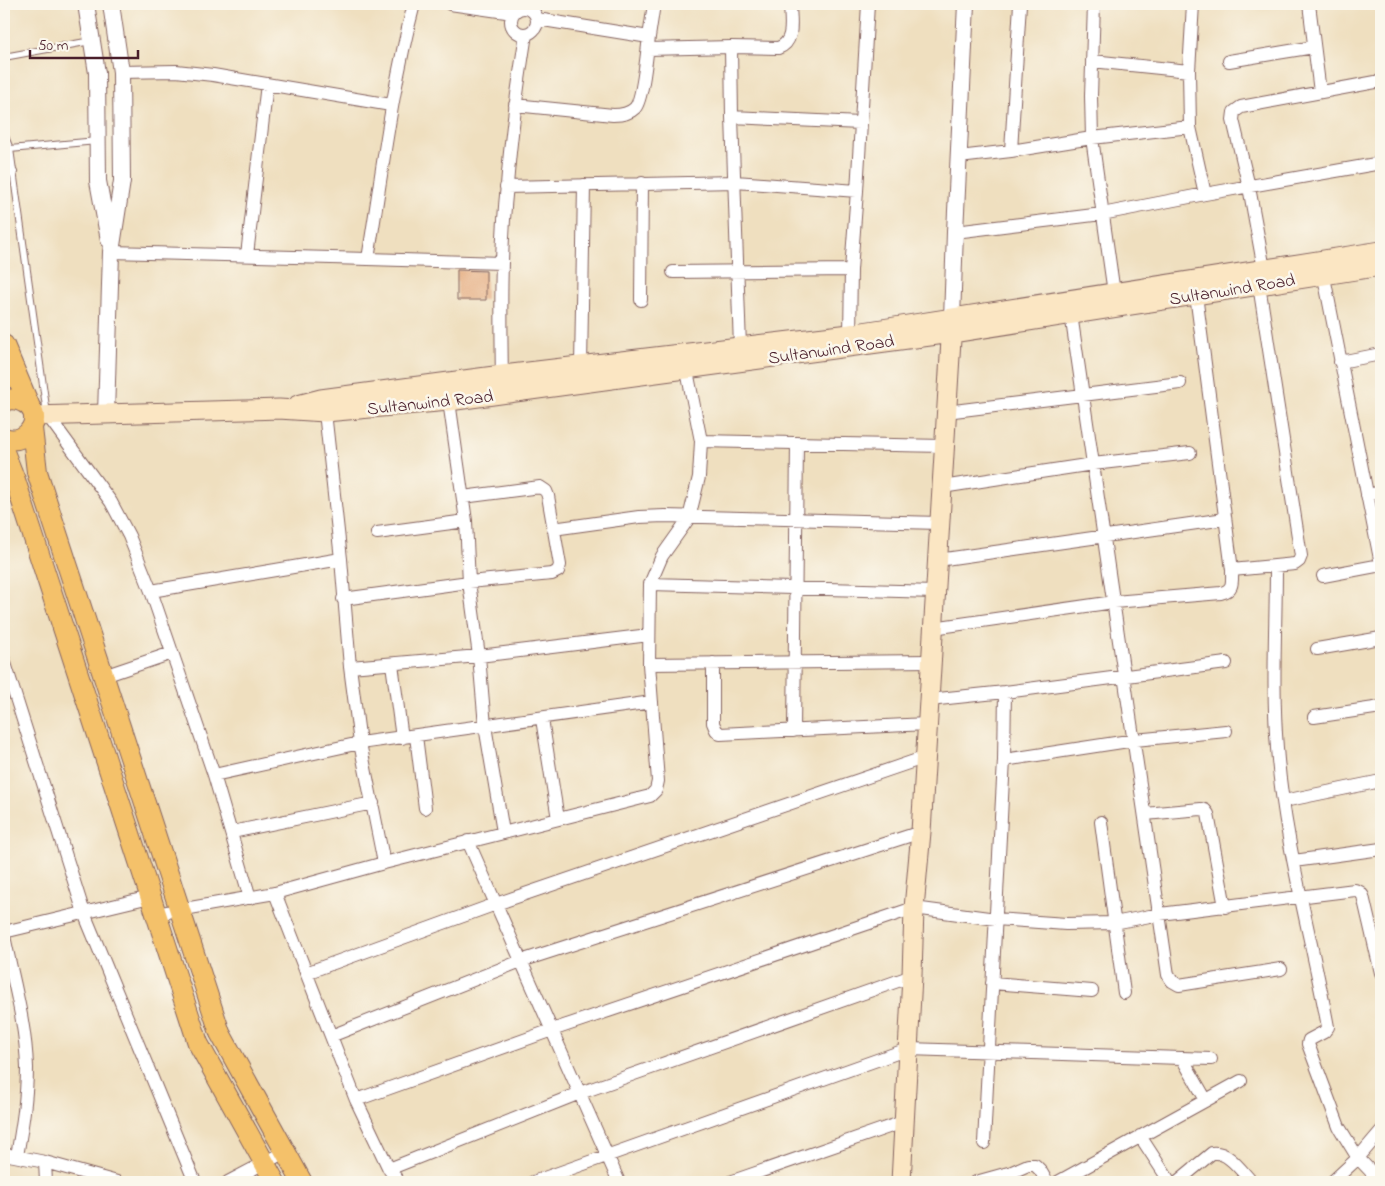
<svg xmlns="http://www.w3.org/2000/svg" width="1385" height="1186" font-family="'Indie Flower',sans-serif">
<rect width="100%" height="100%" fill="#fbf7ec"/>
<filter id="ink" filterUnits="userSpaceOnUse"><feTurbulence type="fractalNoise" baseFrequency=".02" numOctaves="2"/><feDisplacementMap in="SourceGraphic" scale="10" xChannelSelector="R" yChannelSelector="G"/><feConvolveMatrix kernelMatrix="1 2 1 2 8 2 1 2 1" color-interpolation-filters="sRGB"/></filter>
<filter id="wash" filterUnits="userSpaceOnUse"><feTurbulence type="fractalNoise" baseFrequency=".0096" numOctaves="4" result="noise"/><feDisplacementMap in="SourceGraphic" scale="20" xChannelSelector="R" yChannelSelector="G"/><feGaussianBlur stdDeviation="1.12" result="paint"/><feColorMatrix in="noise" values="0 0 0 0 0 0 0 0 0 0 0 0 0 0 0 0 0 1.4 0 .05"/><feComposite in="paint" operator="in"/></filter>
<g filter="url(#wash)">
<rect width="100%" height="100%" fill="#efdfbf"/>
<g id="blocks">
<path fill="#e3a576" d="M 457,270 L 486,271 L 486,300 L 457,300 Z"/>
</g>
</g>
<g filter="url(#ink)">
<use href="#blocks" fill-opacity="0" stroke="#84625f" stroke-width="1"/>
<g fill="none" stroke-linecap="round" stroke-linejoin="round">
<g stroke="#84625f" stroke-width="8">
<path id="service" d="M 4,57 L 91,41
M 4,134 L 10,149 L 47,414
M 10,149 L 97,141
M 4,177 L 14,172"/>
</g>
<g stroke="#84625f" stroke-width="14">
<path id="minor" d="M 450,4 L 513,13
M 1094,4 L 1091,96 L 1092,138 L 1114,293
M 1309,4 L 1320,92
M511 21a13 13 0 1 1 26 0a13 13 0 1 1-26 0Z
M 537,19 L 649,37 L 654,4
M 731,47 L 778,48 C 796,42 790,19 790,4
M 648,49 L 731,47 L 732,117 L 740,347
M 1092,61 L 1189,71
M 1229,61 L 1314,47
M 121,72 L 176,71 L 213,75 L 391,105
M 515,105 L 613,115 C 621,115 629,114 635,108 C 643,99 647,51 649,37
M 732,117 L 860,123
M 1190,127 L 1205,194
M 1011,151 L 1020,4
M 959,157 L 1011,151 L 1092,138 L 1190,127 L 1189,71 L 1193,4
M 506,187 L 735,182 L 857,191 L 868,4
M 955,232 L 1102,214 L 1205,194 L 1381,163
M 111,252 L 368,259 C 382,173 392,88 414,4
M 247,255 L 267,84
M 368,259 L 502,263
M 1322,267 L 1381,564
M 1264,269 L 1249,187 L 1233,120 L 1234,112 L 1241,107 L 1381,81
M 673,272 L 851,270
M 1196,295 L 1232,570 L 1295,564 L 1299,561 L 1301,556 L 1259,285
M 641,300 L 642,183
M 1071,314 L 1168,975 L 1172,981 L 1179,985 L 1281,969
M 850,334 L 851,270 L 857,191
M 1340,362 L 1381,354
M 581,367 L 584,185
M 502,382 C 501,317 500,250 507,185 C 511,134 518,84 526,34
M 449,401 L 466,521 L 469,582 L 479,656 L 485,726 L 503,832
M 325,412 L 341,559 L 350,667 L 360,743 L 384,863
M 946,412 L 1180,383
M 48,416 L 111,502 L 129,536 L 151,591 L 214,775 L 250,898
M 701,441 L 944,446
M 942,487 L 1093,464 L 1190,453
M 1367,495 L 1381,492
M 553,529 L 639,517 L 665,516 L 940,523
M 377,533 L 466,521
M 938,560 L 1225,519
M 1276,566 C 1276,626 1272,687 1277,748 C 1284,842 1311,934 1328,1027 L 1324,1032 L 1309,1040 L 1308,1044 L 1339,1127 L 1358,1158 L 1381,1182
M 1323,576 L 1381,565
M 650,584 L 935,592
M 151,591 L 341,559
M 343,599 L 469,582 L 552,574 L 558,571 L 560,565 L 548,496 L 546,491 L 540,487 L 463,497
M 933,628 L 1114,602 L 1221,593 C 1234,590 1232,582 1232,570
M 1317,649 L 1381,638
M 4,660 L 84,913 L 195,1182
M 713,663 L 713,723 L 716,730 L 720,734 L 927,724
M 392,664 L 402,738
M 649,664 L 931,661
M 350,667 L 479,656 L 649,635
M 104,676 L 172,653
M 929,700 L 1005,692 L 1226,663
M 1314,717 L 1381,707
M 542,719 L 558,819
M 794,731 L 797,443
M 416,736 L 425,808
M 1004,760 L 1135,740 L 1226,731
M 214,775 L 360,743 L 652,702
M 1284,801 L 1381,781
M 1145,814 L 1201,809 L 1205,810 L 1208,814 L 1225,907
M 1101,822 L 1124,993
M 232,832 L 373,803
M 468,841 L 619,1182
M 1294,861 L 1381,849
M 275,893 L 356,1100 L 389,1169 L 399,1182
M 156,914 L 275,893 L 384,863 L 650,796 L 656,790 L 658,781 L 649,664 L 650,584 L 662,556 L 689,518 L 699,477 L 701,441 L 685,361
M 4,932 L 150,897
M 4,936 C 13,980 26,1024 27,1068 C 27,1098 22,1127 17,1156
M 306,973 L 496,904 L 926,757
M 992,983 L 1092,991
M 331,1036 L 521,961 L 921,832
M 1182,1058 L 1206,1100
M 356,1100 L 552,1030 L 914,908 L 996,919 L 1066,924 L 1114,923 L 1160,914 L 1355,890 L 1360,892 L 1363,896 L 1381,973
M 1140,1136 L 1170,1182
M 984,1143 L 1004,760 L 1005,692
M 4,1154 L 45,1162 L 117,1182
M 45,1162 L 46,1182
M 389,1169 L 580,1093 L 912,976
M 228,1182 L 285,1152
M 533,1182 L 908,1049 L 1211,1059
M 730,1182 L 903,1122
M 976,1182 L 1012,1172 L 1028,1165 L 1035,1165 L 1040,1170 L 1047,1182
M 1058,1182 L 1241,1081
M 1177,1182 L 1212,1153 C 1229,1151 1241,1171 1252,1182
M 1332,1182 L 1358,1158 L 1381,1131"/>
</g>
<g stroke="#84625f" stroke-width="18">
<path id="tertiary" d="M 86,4 L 97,73 L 98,181 L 109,240
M 952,319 L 955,232 L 966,4
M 106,414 L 111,252 L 122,181 L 121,72 L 111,4"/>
</g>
<g stroke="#84625f" stroke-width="21">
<path id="secondary" d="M 298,405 L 321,399 L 502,375 L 850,334 L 1381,251
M 34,416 L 279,409 L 325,412 L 449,401 L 952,333 L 1381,266
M 901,1182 L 912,976 L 914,908 L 921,832 L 952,323"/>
</g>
<g stroke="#84625f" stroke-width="22">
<path id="primary" d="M 4,345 L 30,407
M 4,402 C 11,398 16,399 23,402 C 46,413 30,447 4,438
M 32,428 L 37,472 L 220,1033 L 302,1182
M 4,452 L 15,480 L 198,1043 L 275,1182"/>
</g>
<use href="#service" stroke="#fff" stroke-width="6"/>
<use href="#minor" stroke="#fff" stroke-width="12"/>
<use href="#tertiary" stroke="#fff" stroke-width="16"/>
<use href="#secondary" stroke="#fbe6c3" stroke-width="19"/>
<use href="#primary" stroke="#f4c16a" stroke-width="20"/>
</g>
</g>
<g text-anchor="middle" stroke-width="5" stroke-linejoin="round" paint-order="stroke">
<g font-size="18" fill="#4a1f2b" stroke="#fbf7ec">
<text transform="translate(1232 289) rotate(-9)" y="6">Sultanwind Road</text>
<text transform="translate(831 349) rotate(-8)" y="6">Sultanwind Road</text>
<text transform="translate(430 402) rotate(-6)" y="6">Sultanwind Road</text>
</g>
</g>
<rect width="1385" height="1186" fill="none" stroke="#fbf7ec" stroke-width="20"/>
<path d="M30 50v8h108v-8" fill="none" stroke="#4a1f2b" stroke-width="2.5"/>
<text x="38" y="50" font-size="15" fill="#4a1f2b" stroke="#fbf7ec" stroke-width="4" paint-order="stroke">50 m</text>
</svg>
